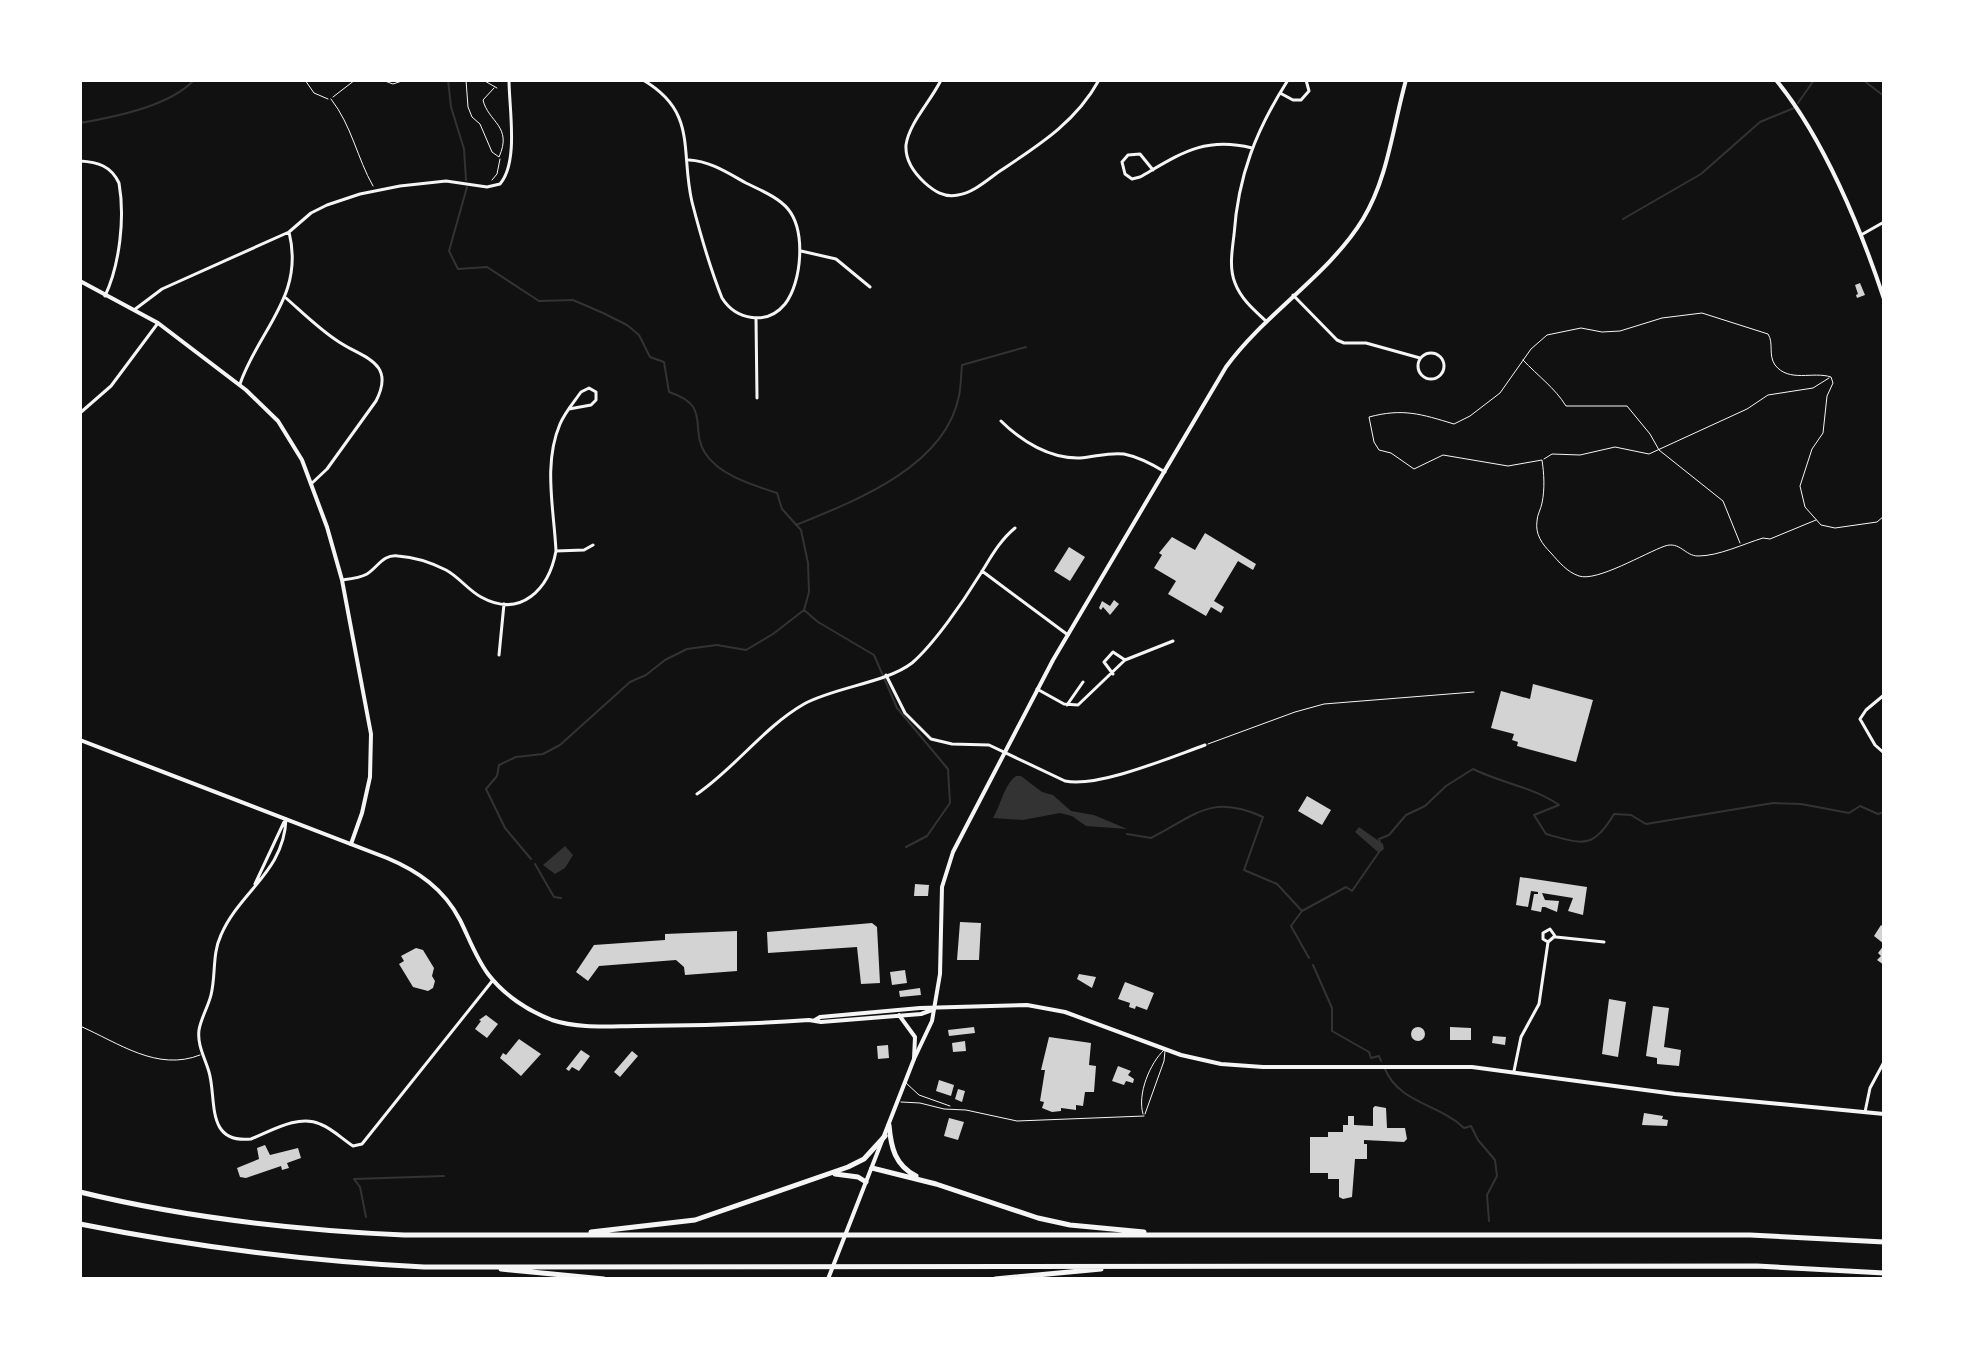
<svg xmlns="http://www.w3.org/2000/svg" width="1964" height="1359" font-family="Jost,sans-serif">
<rect width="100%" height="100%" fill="#111"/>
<path fill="#333" d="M 1016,776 L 1021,776 L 1042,792 L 1053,795 L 1071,811 L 1094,815 L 1127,829 L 1086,826 L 1072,816 L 1060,813 L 1023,820 L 993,818 C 1001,805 1004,785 1016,776 Z
M 1359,827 L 1383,844 L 1384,849 L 1379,853 L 1355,832 Z
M 565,846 L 573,855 L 565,868 L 555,874 L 543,865 Z"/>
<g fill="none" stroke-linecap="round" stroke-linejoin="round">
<path stroke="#333" stroke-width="2" d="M 448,80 L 451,107 L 464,149 L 466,180
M 1863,80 L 1884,96
M 1798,103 L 1814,80
M 80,123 C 115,117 170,106 194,80
M 467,187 L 449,251 L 458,269 L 487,267 L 539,301 L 573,300 L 603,313 L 627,325 L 639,335 L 650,357 L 664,362 L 669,392 C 712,406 689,427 705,453 C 720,476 753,485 777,493 L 782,509 L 801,530 L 808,563 L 809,592 L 804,610 L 773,634 L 746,650 L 717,645 L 687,649 L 665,660 L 646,675 L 630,682 L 560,745 L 543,754 L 516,757 L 499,765 L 497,776 L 486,789 L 505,828 L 531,859
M 1623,219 L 1701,174 L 1760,122 L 1794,108
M 796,525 C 855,501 945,467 959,396 C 961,386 961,375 962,365 L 1026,347
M 804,610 L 818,622 L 874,655 L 897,708 L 948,769 L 950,803 L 927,836 L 906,847
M 1127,834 L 1151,838 C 1195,816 1210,793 1263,817 L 1244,870 L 1277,884 L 1302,911
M 1380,843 L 1379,839 L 1389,835 L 1406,815 L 1425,806 L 1446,786 L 1473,769 C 1501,783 1533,787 1559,805 L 1534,815 L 1546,834 C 1582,844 1593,850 1614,814 L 1631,815 L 1646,824 L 1773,803 L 1801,804 L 1849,813 L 1860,806 L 1878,814 L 1884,812
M 535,864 L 554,897 L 561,898
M 1309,958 L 1291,926 L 1302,911 L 1346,887 L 1352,891 L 1379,852
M 1313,965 L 1332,1008 L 1332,1031 L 1369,1052 L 1371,1058 L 1379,1056 L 1381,1061
M 1385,1069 C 1399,1103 1439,1104 1464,1128 L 1471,1126 L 1478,1140 L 1495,1160 L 1497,1176 L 1487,1195 L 1489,1221
M 366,1217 L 360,1187 L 354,1179 L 444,1176"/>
</g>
<path fill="#d3d3d3" d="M 1860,283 L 1865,295 L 1857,298 L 1856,295 L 1858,294 L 1855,285 Z
M 1205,533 L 1256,564 L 1253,570 L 1238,561 L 1214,601 L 1224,607 L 1221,613 L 1211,607 L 1206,616 L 1168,594 L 1176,581 L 1154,568 L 1162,555 L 1159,553 L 1172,537 L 1195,550 Z
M 1069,547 L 1085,557 L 1070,581 L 1054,571 Z
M 1114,600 L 1119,604 L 1110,615 L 1103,607 L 1101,610 L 1099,608 L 1102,601 L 1110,606 Z
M 1533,684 L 1593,700 L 1576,762 L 1517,746 L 1518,742 L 1512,740 L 1514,734 L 1491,728 L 1501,691 L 1530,699 Z
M 1307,796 L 1331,810 L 1322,825 L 1298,811 Z
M 1520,877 L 1587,887 L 1583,915 L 1568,911 L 1573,898 L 1542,893 L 1545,900 L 1559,901 L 1557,912 L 1545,907 L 1542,907 L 1541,912 L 1531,910 L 1534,894 L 1538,894 L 1538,892 L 1531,891 L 1528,907 L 1516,905 Z
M 915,884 L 929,885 L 928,896 L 914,896 Z
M 960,922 L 981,923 L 979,960 L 957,960 Z
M 872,923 L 877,927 L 880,983 L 861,984 L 857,947 L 768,953 L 767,932 Z
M 1881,925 L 1884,927 L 1884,944 L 1874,936 Z
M 737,931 L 737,971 L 685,975 L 684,967 L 676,960 L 599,966 L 588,981 L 576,972 L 594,945 L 665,940 L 665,934 Z
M 1884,945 L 1884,965 L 1877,960 L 1881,956 L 1878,953 Z
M 416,948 L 423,950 L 434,968 L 432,976 L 435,981 L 433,988 L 428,991 L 413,987 L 399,964 L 404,961 L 401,956 Z
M 905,970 L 907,983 L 892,985 L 890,972 Z
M 1079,974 L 1096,977 L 1092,988 L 1077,979 Z
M 1125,982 L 1154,993 L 1147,1010 L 1136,1006 L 1135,1009 L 1129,1007 L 1130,1003 L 1118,999 Z
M 920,988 L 921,995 L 900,997 L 899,991 Z
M 1609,999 L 1626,1002 L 1618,1057 L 1602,1054 Z
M 1653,1006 L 1669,1008 L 1664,1047 L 1681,1050 L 1679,1066 L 1657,1064 L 1657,1058 L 1646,1056 Z
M 486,1015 L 498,1024 L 487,1038 L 475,1029 L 481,1021 L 479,1020 Z
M 974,1027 L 975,1033 L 949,1036 L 948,1030 Z
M 1450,1027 L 1471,1028 L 1471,1040 L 1450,1040 Z
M1411 1034a7 7 0 1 1 14 0a7 7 0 1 1-14 0Z
M 1493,1036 L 1506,1037 L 1505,1045 L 1492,1043 Z
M 1049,1037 L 1091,1043 L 1089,1065 L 1096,1066 L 1094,1092 L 1085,1092 L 1083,1106 L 1076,1105 L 1076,1110 L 1061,1108 L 1061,1111 L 1052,1112 L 1042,1108 L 1044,1102 L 1040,1101 L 1045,1070 L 1041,1070 Z
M 519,1039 L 541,1054 L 521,1076 L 500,1058 L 503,1053 L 506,1055 Z
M 965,1041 L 966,1051 L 953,1052 L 952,1043 Z
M 888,1045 L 889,1058 L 878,1059 L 877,1046 Z
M 581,1050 L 590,1056 L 579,1071 L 572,1067 L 569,1071 L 566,1069 Z
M 632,1051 L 638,1056 L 620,1077 L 614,1072 Z
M 1118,1066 L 1131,1071 L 1128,1075 L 1134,1079 L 1133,1083 L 1126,1081 L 1124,1085 L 1112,1081 Z
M 939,1080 L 954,1085 L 951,1096 L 936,1091 Z
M 958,1089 L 965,1091 L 962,1102 L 955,1099 Z
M 1375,1106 L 1386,1108 L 1387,1128 L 1405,1128 L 1407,1139 L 1404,1142 L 1364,1140 L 1364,1144 L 1367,1144 L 1367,1159 L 1355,1159 L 1352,1197 L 1343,1199 L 1339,1197 L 1339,1179 L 1328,1179 L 1328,1173 L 1310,1173 L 1310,1137 L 1328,1137 L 1328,1132 L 1343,1132 L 1343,1125 L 1348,1125 L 1348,1116 L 1354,1116 L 1354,1125 L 1373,1126 L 1373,1108 Z
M 1644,1113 L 1663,1116 L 1662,1119 L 1668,1120 L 1667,1126 L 1642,1125 Z
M 949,1118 L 964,1122 L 958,1140 L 944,1136 Z
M 265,1145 L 270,1155 L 298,1148 L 301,1158 L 287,1163 L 289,1168 L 282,1170 L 281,1166 L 246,1178 L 240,1177 L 237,1168 L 259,1159 L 257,1148 Z"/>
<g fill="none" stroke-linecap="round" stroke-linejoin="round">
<path stroke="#f5f5f5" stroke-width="1" d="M 305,80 L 314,93 L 328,99
M 382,80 L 393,84 L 405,80
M 466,80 L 468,107 L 472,117 L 480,124 L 492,152 L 499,157 C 513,126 488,122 483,100 L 494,88
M 483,80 L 497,88
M 333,97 L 355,80
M 331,99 C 352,126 357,158 373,186
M 492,180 L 497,174 L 500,159
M 1523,360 C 1538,376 1555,388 1566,406 L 1627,406 L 1650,434 L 1659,450 L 1723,501 L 1740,543
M 1544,459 L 1552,454 L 1580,455 L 1615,447 L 1649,454 L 1747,409 L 1768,395 L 1813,388 L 1829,378
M 1816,520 L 1770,539 L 1763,538 C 1743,544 1719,556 1698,556 C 1685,556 1680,541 1665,546 C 1645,553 1597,582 1579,576 C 1567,572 1559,562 1551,553 C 1542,544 1535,534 1537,521 C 1537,515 1541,509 1542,503 C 1545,489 1544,473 1542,460 L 1508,466 L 1443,455 L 1414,469 L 1391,453 L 1379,450 L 1374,442 L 1369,417 C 1403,408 1421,414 1454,424 L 1470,416 L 1500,393 L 1531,349 L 1547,335 L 1581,328 L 1602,332 L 1620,331 L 1662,318 L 1702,313 L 1768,334 C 1774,343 1768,355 1775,365 C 1789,383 1813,371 1831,377 L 1833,383 L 1827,396 L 1823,433 L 1812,449 L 1800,486 L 1805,507 L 1821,525 L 1835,528 L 1877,522 L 1884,516"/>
<path stroke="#f5f5f5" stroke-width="1" d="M 1208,744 L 1295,712 L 1324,704 L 1474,692
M 80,1026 C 119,1043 157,1072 200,1055
M 906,1083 L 919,1095 L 950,1106
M 901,1102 L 920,1103 L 944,1109 L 966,1110 L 1017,1121 L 1144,1116
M 1143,1114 C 1137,1094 1150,1063 1164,1050
M 1145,1114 L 1164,1061 L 1165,1051"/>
<path stroke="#f5f5f5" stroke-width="3" d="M 643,80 C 698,112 680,151 692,202 C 700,233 710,268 722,298 C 736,320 767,326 785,304 C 802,282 806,231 788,209 C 778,197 760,190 746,183 C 728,173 710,161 689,160
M 941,80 C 931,101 909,123 906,145 C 905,160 914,173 925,183 C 934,191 944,198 958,195 C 973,193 987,180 1000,171 C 1039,145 1076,122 1099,80
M 1280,93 L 1293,100 L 1301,100 L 1309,91 L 1306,80
M 80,161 C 98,162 111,166 119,183 C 125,217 120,264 105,296
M 1153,170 L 1140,154 L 1128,155 L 1122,162 L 1125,174 L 1132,179 L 1140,177 C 1180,154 1204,136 1252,148
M 1861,235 L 1884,222
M 801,251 L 836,259 L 870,287
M 1293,295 L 1337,340 L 1344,343 L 1366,343 L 1420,358
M 286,298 C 303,313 320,330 339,342 C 363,358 396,362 376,401 L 327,469 L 311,484
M 134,310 L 162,289 L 289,232 L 311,213 L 327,205 L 360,194 L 400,186 L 446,181 L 487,187 L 500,184 C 519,162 509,108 509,80
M 756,318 L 757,398
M 1266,321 C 1254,310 1241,299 1235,283 C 1229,268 1232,251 1234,235 C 1238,176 1256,130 1288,80
M1418 366a13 13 0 1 1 26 0a13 13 0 1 1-26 0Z
M 240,384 C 259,329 305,296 289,232
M 80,413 L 111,386 L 158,323
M 1001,421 C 1021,441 1050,459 1080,458 C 1095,457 1109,452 1124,454 C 1139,457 1152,464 1165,472
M 556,551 L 584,550 L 593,545
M 982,571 L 1068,635
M 342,580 C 350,579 360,578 367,574 C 378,567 383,554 398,556 C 414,557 432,563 446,570 C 459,577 468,590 481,597 C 521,619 549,589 556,551 C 554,509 543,464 560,424 C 565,412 574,402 581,392 L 589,388 L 596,392 L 596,400 L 591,405 L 569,409
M 499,655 L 504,604
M 1113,674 L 1104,662 L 1113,652 L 1125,660
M 886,675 L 905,713 L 931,739 L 952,744 L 989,745 L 1065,781 C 1098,788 1171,757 1205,745
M 1037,689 L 1064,704 L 1078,705 L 1125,660 L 1173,641
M 1884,695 L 1866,710 L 1860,719 L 1875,745 L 1884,753
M 1067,705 L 1083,682
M 697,794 C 735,768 764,727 804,704 C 835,687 886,683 912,663 C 934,644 963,602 979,576 C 990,559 999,541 1015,528
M 286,819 C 284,872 240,891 221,935 C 212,954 216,975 211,995 C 208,1007 201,1018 199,1030 C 197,1045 205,1058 209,1072 C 217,1099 205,1144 251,1139 C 271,1131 299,1114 320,1124 C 333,1129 342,1139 353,1146 L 362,1144 L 493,980
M 255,884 L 284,822
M 1556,937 L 1604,942
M 1514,1071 L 1521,1037 L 1539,1004 L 1548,942 L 1543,939 L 1543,933 L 1550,929 L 1555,936 L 1548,942
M 1865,1112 L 1870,1088 L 1884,1062"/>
<path stroke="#f5f5f5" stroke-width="4" d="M 1776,80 C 1823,137 1861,229 1884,299
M 80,281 L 158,323 L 246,390 L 278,421 L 302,460 L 327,527 L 342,580 L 371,734 L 370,777 L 362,813 L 351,844
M 828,1279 L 914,1059 L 932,1021 L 940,974 L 942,887 L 953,852 L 967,825 L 1053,660 L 1226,367 C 1265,313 1329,275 1363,219 C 1388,178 1393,126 1406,80"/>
<path stroke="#f5f5f5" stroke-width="4" d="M 80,740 L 387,858 C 418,871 444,889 460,920 C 469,938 476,958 488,974 C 504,995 528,1011 552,1020 C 579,1029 610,1026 638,1026 C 695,1026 752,1024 809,1020 L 821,1022 L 921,1014 L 932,1010
M 899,1015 L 915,1037 L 914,1059
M 815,1020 L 820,1017 L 920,1008 L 1027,1005 L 1065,1012 L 1181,1055 L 1221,1064 L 1263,1067 L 1472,1067 L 1675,1094 L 1884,1114"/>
<path stroke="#f5f5f5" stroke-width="5" d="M 889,1125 C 891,1148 895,1165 916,1176
M 872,1168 L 936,1184 L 1038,1218 L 1070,1225 L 1144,1232
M 835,1174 L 858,1177 L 866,1182
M 80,1192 C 186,1218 294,1230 404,1235 L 1750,1235 L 1884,1242
M 80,1224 C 194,1247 308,1261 424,1267 L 1757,1266 L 1884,1273
M 591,1232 L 695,1220 L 848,1167 L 864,1159 L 885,1136
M 501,1269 L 604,1279
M 995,1279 L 1101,1269"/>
</g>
<rect width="1964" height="1359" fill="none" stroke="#ffffff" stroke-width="164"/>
</svg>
